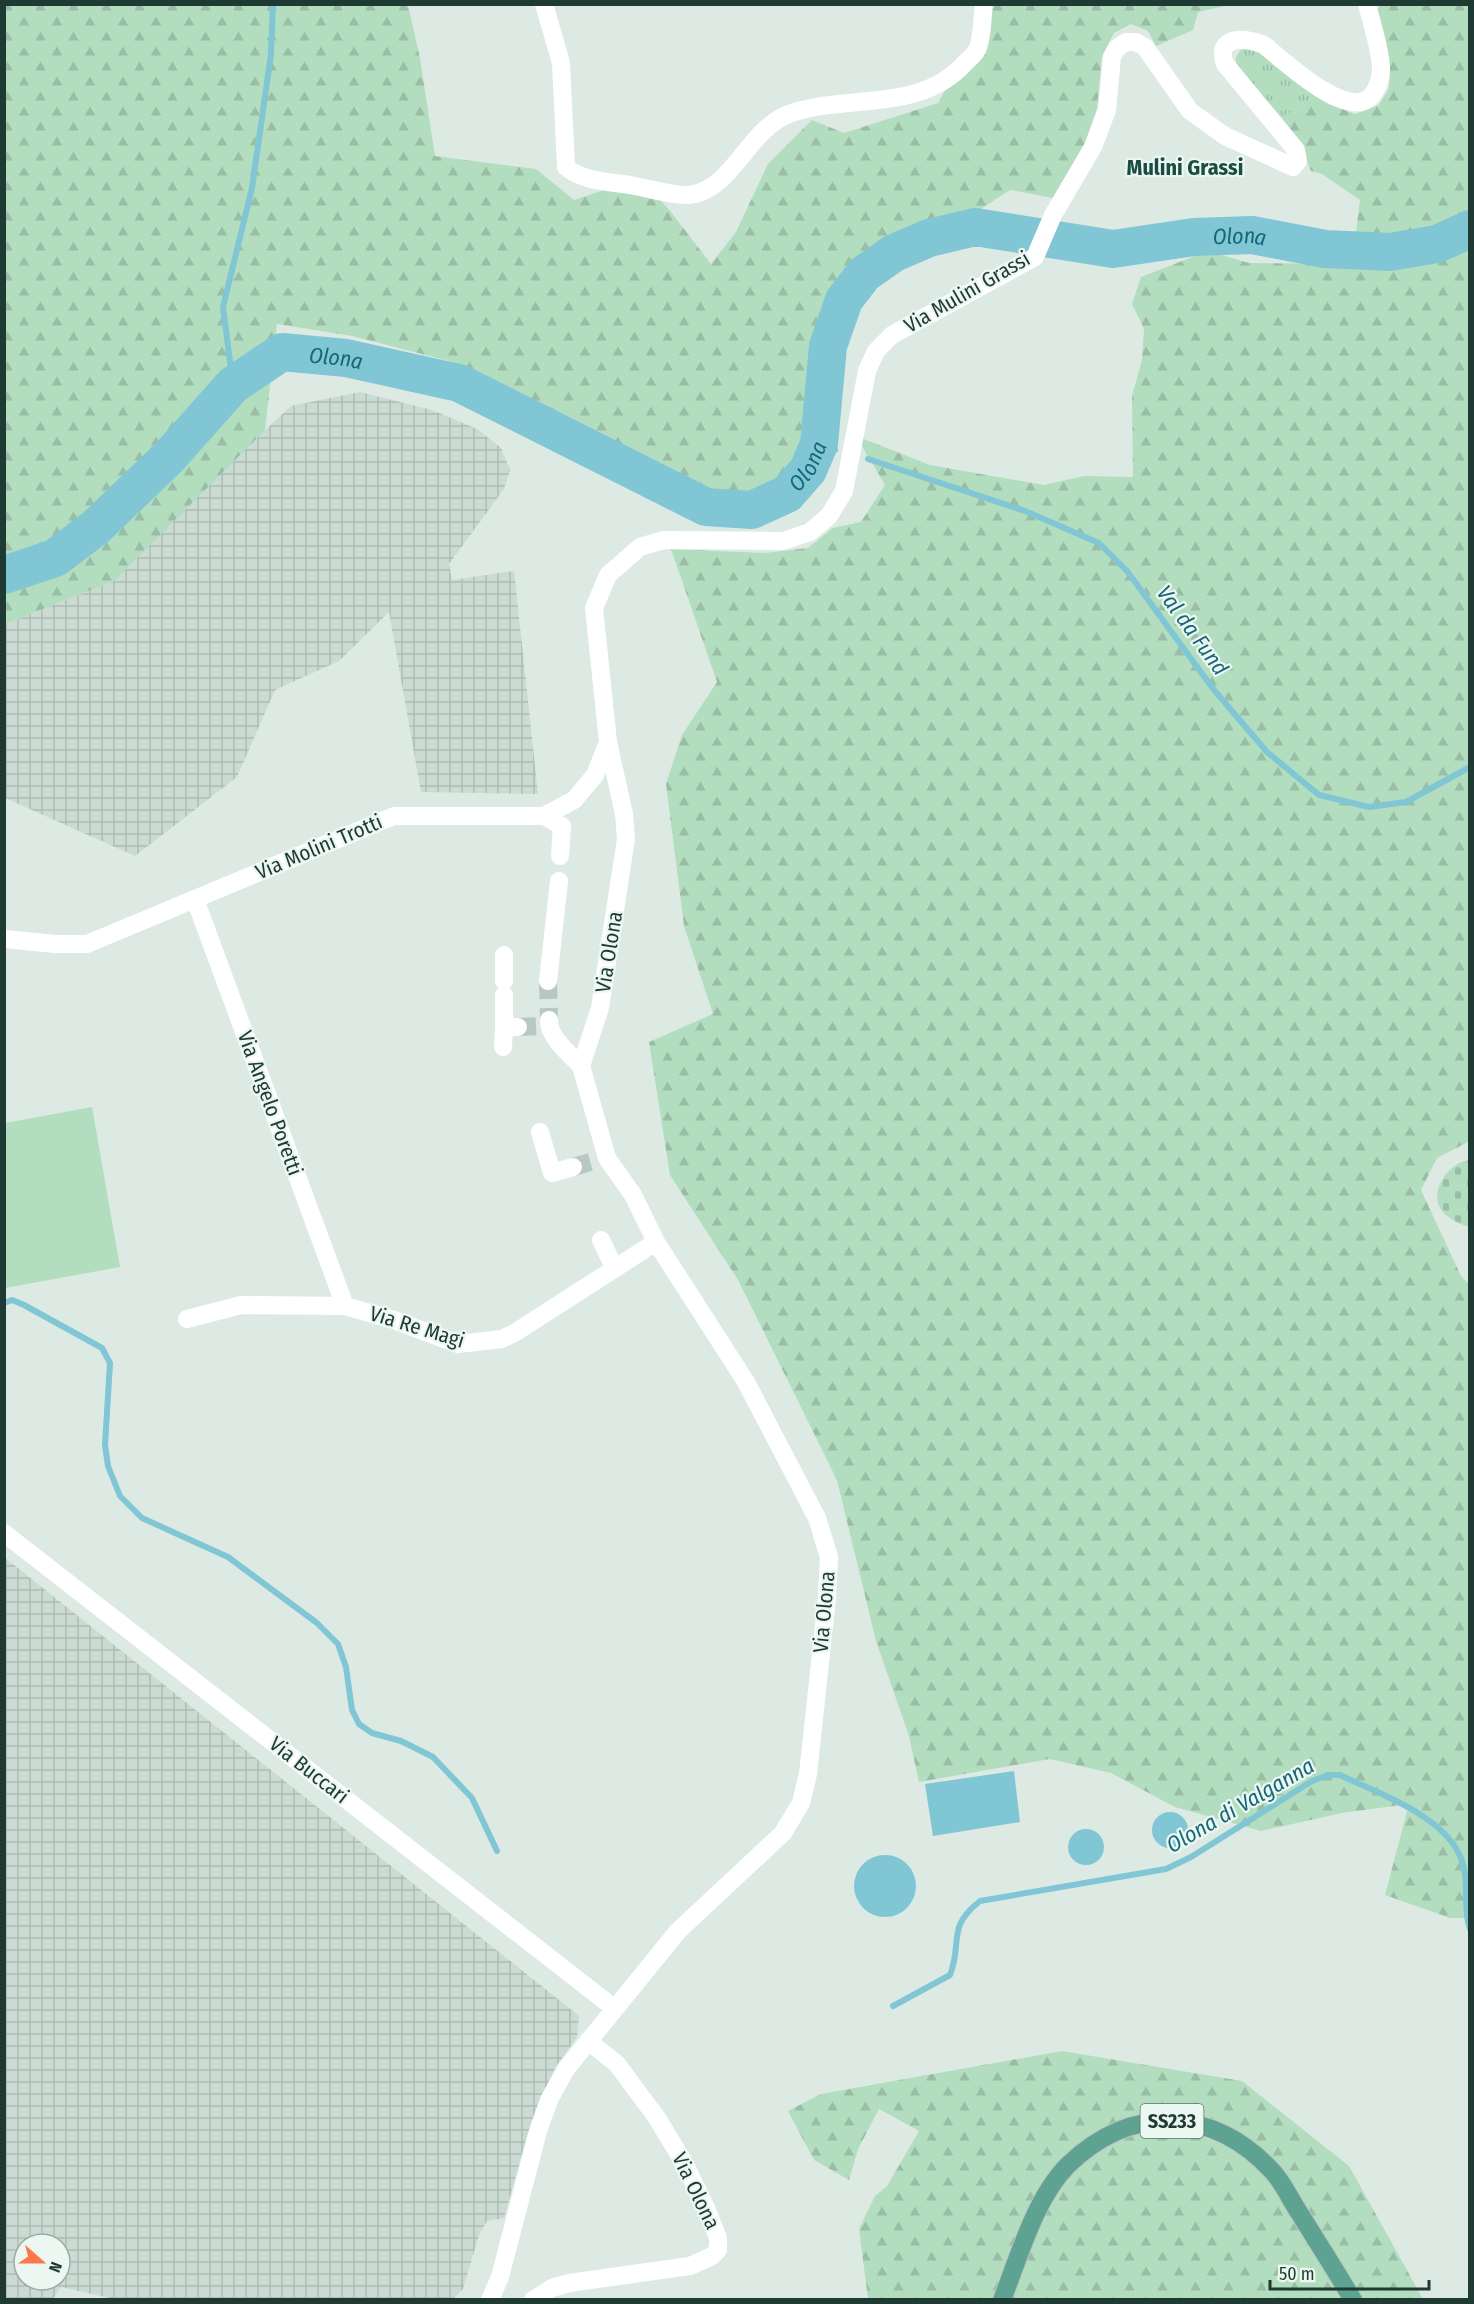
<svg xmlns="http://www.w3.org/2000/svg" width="1474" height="2304" font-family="'Fira Sans Condensed',sans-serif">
<defs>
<pattern id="industrial-grid" width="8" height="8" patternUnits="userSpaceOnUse" patternTransform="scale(1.5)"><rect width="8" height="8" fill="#cbdad3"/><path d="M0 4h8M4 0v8" fill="none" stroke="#aebcb6"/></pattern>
<pattern id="grass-tufts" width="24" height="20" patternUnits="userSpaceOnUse" patternTransform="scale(1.5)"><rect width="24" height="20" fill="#b3ddbf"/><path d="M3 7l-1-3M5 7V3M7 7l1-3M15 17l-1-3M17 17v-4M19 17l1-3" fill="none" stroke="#9abea5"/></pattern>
<pattern id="forest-firs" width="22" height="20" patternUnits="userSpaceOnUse" patternTransform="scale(1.5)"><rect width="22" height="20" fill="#b3ddbf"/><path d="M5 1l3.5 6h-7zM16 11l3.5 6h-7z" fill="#9abea5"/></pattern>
<pattern id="cemetery-stones" width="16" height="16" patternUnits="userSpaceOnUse" patternTransform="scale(1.5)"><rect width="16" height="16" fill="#b3ddbf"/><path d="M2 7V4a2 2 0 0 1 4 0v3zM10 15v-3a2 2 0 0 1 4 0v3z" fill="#9abea5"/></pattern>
</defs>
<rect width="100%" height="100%" fill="#ddeae4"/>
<path fill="url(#industrial-grid)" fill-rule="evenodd" d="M 360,392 L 432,410 L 477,429 L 501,448 L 510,470 L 504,489 L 449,564 L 452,580 L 514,571 L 538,794 L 421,792 L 389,612 L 339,661 L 275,690 L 237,777 L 135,856 L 5,798 L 5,624 L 114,581 L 233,460 L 291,406 Z
M 4,1557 L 579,2016 L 577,2037 L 555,2068 L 527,2136 L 504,2218 L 487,2221 L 479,2235 L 463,2289 L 453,2299 L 118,2300 L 61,2287 L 53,2299 L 5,2299 ZM 24,2244 L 60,2244 L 60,2280 L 24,2280 Z"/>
<path fill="url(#grass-tufts)" d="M 1247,47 L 1259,51 L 1315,96 L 1282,118 C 1272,108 1236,75 1236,62 C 1235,54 1241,50 1247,47 Z"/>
<path fill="url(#forest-firs)" d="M 5,5 L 408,5 L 420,58 L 435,156 L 536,169 L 574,200 L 640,178 L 671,212 L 711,264 L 736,232 L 768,164 L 812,120 L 844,133 L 938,103 L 988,12 L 989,5 L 1229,5 L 1198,12 L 1193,30 L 1156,46 L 1148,31 L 1131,24 L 1114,33 L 1102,56 L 1097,108 L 1085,143 L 1053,198 L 1010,190 L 962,221 L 923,228 L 885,244 L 854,266 L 833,295 L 814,353 L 805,438 L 795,466 L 777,486 L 747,498 L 708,496 L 453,362 L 352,336 L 277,324 L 265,430 L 114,581 L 5,624 Z
M 1381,5 L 1469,5 L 1470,1141 L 1437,1158 L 1421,1190 L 1461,1276 L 1469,1284 L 1469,1918 L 1450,1918 L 1385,1895 L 1409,1804 L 1342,1813 L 1261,1831 L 1175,1807 L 1111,1773 L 1050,1759 L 919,1782 L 909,1736 L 876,1641 L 837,1480 L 738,1280 L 670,1175 L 649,1042 L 713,1014 L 684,926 L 666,784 L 682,735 L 717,682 L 671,549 L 765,553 L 808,548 L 833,528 L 861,522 L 885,485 L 856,436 L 930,465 L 1044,485 L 1084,476 L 1133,477 L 1132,396 L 1142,360 L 1144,329 L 1132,304 L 1141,277 L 1200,254 L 1215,253 L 1249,263 L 1352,264 L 1360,200 L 1322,174 L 1311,171 L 1298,141 L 1282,118 L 1315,96 L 1328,104 L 1355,114 L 1379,105 L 1389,88 L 1390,67 L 1377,9 Z
M 1062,2051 L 1242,2081 L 1349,2166 L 1423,2299 L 868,2299 L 859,2229 L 875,2196 L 887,2186 L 919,2131 L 879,2109 L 858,2149 L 849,2180 L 814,2160 L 788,2111 L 821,2094 Z"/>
<path fill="url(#cemetery-stones)" d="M 1469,1160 L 1470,1160 L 1469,1227 C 1458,1223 1445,1218 1439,1206 C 1431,1186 1451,1162 1469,1160 Z"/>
<path fill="#b3ddbf" d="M 92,1107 L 120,1267 L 5,1288 L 5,1123 Z"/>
<path fill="#80c6d4" d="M 1014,1771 L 1020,1822 L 933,1836 L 925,1784 Z
M1152 1830a18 18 0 1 1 36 0a18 18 0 1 1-36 0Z
M1068 1847a18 18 0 1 1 36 0a18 18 0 1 1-36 0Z
M854 1886a31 31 0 1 1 62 0a31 31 0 1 1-62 0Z"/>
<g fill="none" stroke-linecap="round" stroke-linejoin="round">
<path stroke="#80c6d4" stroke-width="6" d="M 233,385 L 223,307 L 252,188 L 271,54 L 273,4
M 819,444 L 835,450
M 868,459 L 1025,511 L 1099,543 L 1127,571 L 1214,690 L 1267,752 L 1319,795 L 1369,807 L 1406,802 L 1470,767
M 4,1303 L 12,1300 L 24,1305 L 102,1348 L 110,1363 L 105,1445 L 108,1466 L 120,1496 L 142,1518 L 228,1557 L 317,1623 L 338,1644 L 346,1667 L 352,1710 L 359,1724 L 372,1733 L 401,1741 L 433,1757 L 472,1798 L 497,1851
M 893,2006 L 950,1975 C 963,1941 946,1928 980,1901 L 1166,1869 L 1191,1857 L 1312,1781 L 1328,1775 L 1340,1775 C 1379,1794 1447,1816 1462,1861 C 1470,1882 1462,1907 1470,1929"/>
<path stroke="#80c6d4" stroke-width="38" id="s1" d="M 4,575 L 55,558 L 96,527 L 169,457 L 233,385 L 282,352 L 346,358 L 459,383 L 706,507 L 752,510 L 787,494 L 808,470 L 819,444 L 828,346 L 844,300 L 864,274 L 894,253 L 929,238 L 975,227 L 1113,249 L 1194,237 L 1252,235 L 1325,249 L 1390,252 L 1437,244 L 1470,229"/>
<path stroke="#b7c7c1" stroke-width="18" stroke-dasharray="18 9" stroke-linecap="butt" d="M 548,981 L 549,1020
M 518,1027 L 544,1026
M 573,1167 L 591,1162"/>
<g stroke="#bcc4c2" stroke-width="20">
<path id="primary" d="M 1002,2300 C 1019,2257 1035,2198 1068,2165 C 1132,2103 1214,2107 1273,2172 C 1284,2184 1291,2201 1300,2214 C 1318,2243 1336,2271 1353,2300"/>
</g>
<path stroke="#fff" stroke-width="18" d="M 544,4 L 561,63 L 566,167 C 581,181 610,182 630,185 C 646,188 674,196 689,195 C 732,191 748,129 789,114 C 847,93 919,114 965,63 C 969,59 975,54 977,50 C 983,37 982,18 984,4
M 544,816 L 562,826 L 560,856
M 195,899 L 345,1306
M 4,939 L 55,944 L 87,944 L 394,816 L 544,816 L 574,800 L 595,775 L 608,742
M 504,981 L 504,955
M 548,981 L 559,881
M 504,995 L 504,1027 L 518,1027
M 549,1020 C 548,1037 571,1055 581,1066
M 503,1047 L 504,1027
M 540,1132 L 552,1173 L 573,1167
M 601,1240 L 614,1267
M 187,1319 L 241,1305 L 345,1306 L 394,1320 L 458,1344 L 502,1339 L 516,1332 L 656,1242
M 4,1533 L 614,2008
M 490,2300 L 500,2277 L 538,2131 L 549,2100 L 566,2069 L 678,1931 L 783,1833 L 801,1803 L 808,1774 L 827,1598 L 829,1557 L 817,1518 L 746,1382 L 656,1242 L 633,1195 L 607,1158 L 581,1066 L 600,1008 L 626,839 L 624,814 L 608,742 L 594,608 L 608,575 L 640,547 L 664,540 L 783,541 L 810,532 L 829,516 L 844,491 L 867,371 L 876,351 L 892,335 L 1035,257 L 1053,215 L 1093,147 L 1107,110 L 1112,57 L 1117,48 L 1126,42 L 1136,42 L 1145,47 L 1190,111 L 1225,136 L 1293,167 L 1298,161 L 1296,150 L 1225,64 C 1214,35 1247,37 1264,45 C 1283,60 1351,125 1373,94 C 1378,87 1381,78 1381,68 C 1380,47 1372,25 1367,4
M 533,2300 L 552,2288 L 569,2283 L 690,2266 L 712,2256 L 718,2250 L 718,2238 L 706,2208 L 683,2161 L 657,2118 L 617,2064 L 588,2041"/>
<use href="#primary" stroke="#5ea392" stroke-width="18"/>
</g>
<g text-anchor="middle" stroke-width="4.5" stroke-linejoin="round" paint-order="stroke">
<rect fill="#edf7f2" stroke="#5c736c" stroke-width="1.5" x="1140.5" y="2104" width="63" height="34" rx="4.5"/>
<g font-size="20" font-weight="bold" fill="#1e3a33">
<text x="1172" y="2128">SS233</text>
</g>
<g font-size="21" fill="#1e3a33" stroke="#edf7f2">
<text transform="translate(967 292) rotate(-30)" y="7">Via Mulini Grassi</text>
<text transform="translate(319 847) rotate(-23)" y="7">Via Molini Trotti</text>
<text transform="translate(609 952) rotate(-81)" y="7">Via Olona</text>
<text transform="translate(270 1103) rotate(70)" y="7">Via Angelo Poretti</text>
<text transform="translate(417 1327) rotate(17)" y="7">Via Re Magi</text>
<text transform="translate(824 1612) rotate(-85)" y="7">Via Olona</text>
<text transform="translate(309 1770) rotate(38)" y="7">Via Buccari</text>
<text transform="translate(696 2191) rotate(64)" y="7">Via Olona</text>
</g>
<g font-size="22" font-weight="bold" fill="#194d41" stroke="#edf7f2">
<text x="1185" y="175">Mulini Grassi</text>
</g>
<g font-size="22" font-style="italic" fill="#156779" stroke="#edf7f2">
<text dy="8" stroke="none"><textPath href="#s1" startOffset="1532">Olona</textPath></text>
<text dy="8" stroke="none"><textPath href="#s1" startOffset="416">Olona</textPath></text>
<text dy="8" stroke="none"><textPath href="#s1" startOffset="938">Olona</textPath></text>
<text transform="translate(1193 630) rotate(54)" y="8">Val da Fund</text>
<text transform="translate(1240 1805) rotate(-30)" y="8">Olona di Valganna</text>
</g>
</g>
<rect width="1474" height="2304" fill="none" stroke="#1e3a33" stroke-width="12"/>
<g transform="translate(42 2262) rotate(111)"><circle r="28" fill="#edf7f2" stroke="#9aaba6" stroke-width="1.5"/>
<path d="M0-4.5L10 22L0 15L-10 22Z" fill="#fc7749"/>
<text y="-9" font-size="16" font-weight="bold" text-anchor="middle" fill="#1e3a33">N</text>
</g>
<path d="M1270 2280v9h159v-9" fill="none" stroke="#1e3a33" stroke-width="3"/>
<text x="1279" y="2280" font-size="18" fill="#1e3a33" stroke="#edf7f2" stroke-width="4.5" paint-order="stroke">50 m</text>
</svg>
